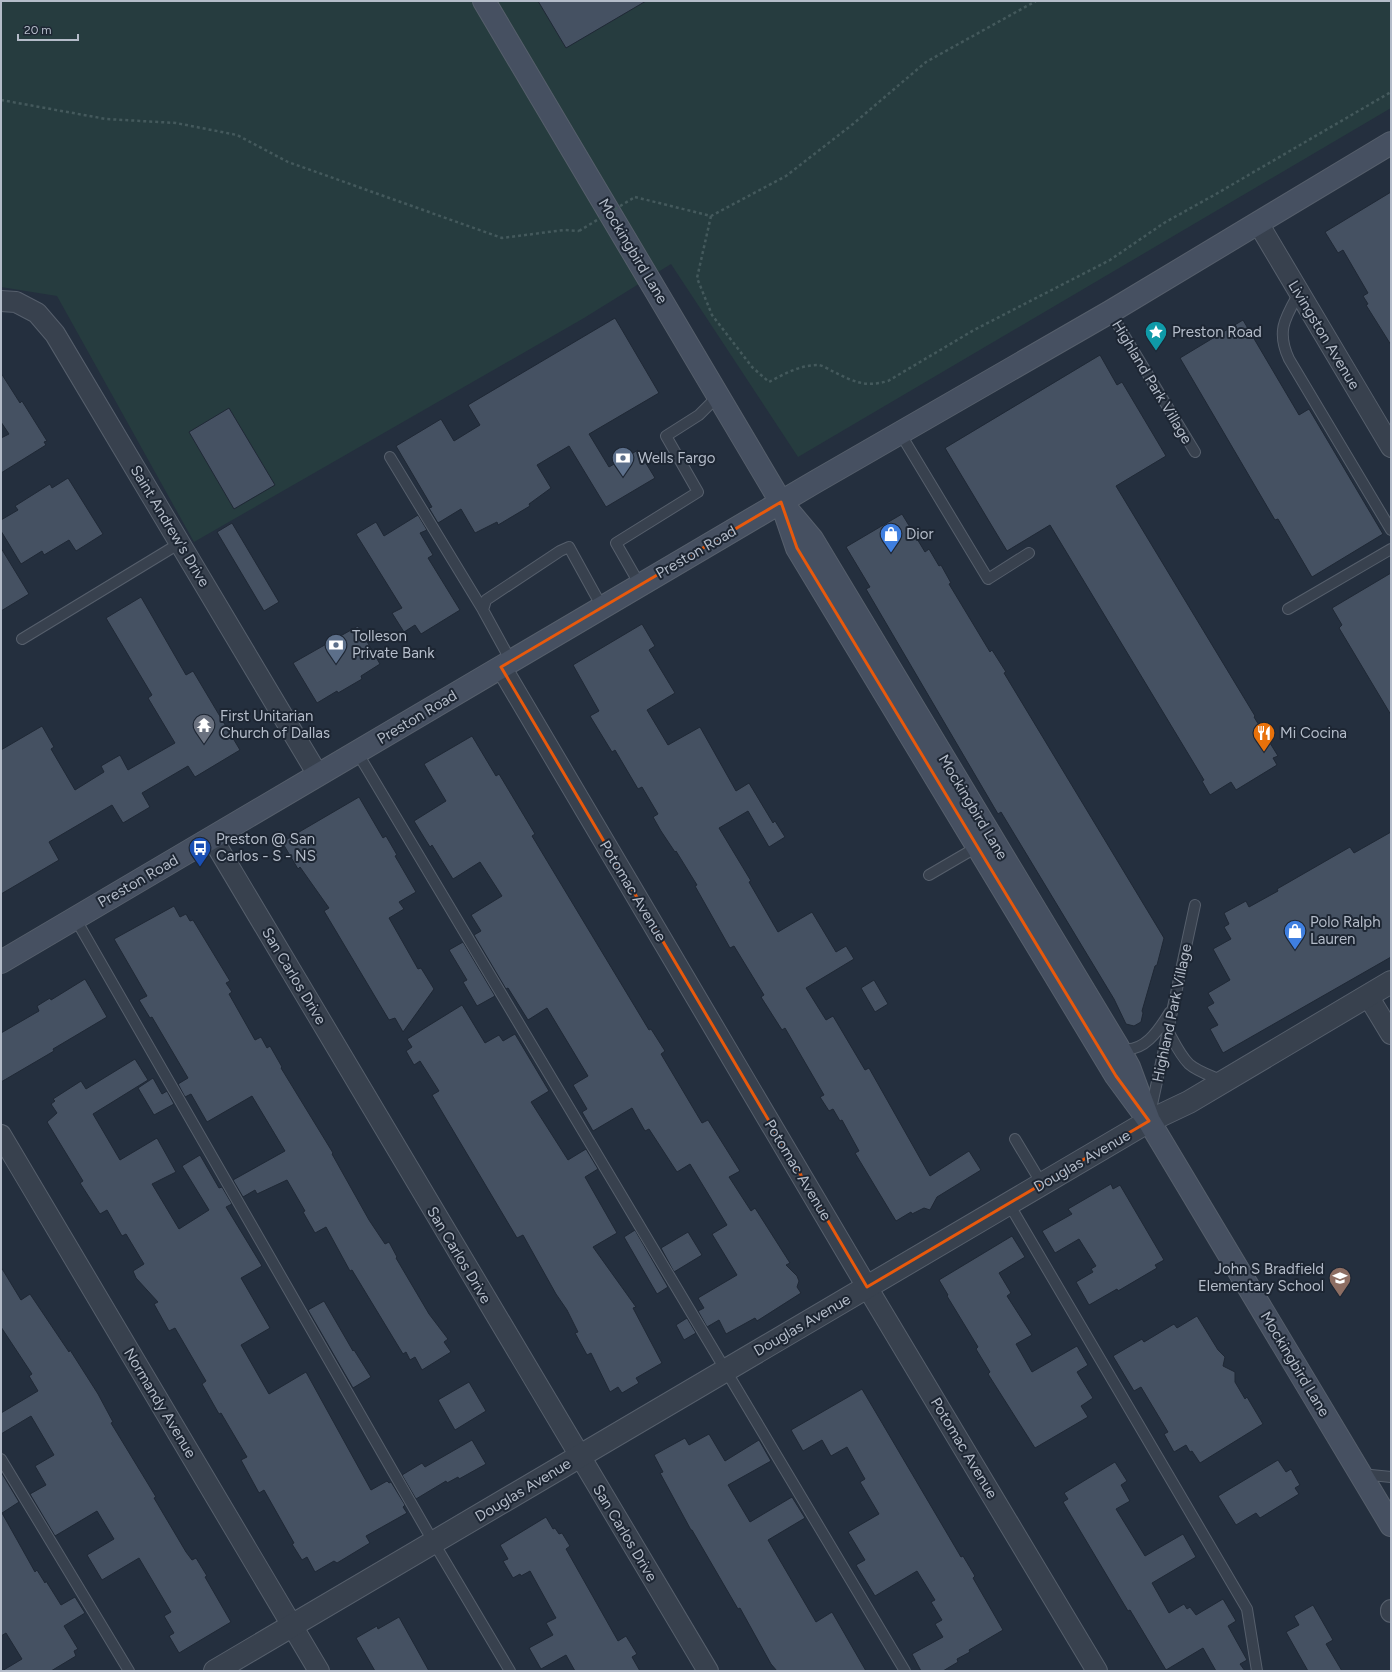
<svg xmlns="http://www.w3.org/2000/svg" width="1392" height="1672" font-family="Figtree,sans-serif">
<rect width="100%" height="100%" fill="#242f3e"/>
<path fill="#263c3f" d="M 1,1 L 1391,1 L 1391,108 L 798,457 L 671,264 L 584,318 L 194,542 L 57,296 L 1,287 Z"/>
<path fill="#455162" stroke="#1f2835" d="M 538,1 L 646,1 L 566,48 Z
M 1391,192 L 1391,345 L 1366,305 L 1368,304 L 1363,296 L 1368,293 L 1343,250 L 1338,253 L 1325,232 Z
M 615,318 L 659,393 L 589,434 L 609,467 L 638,450 L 655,478 L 606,507 L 569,446 L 537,465 L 551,488 L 529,504 L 530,506 L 498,525 L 497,522 L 475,533 L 461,509 L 438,523 L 429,508 L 432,507 L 396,446 L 441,419 L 454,441 L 480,425 L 468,405 Z
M 1243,320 L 1299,415 L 1309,409 L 1383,534 L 1312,577 L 1278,519 L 1275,520 L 1180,358 Z
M 1100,355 L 1117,385 L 1122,382 L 1166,456 L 1116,486 L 1255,716 L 1254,717 L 1278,756 L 1273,758 L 1277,765 L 1236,790 L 1231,782 L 1210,795 L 1202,781 L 1204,780 L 1050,525 L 1007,551 L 945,448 Z
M 1,373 L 20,403 L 22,401 L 47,441 L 44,442 L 46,445 L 1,473 L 1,438 L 9,434 L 1,422 Z
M 229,408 L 275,485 L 234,509 L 189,432 Z
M 68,478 L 103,534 L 76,551 L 69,540 L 44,555 L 42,551 L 21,564 L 1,531 L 1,520 L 18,510 L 15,506 L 50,484 L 52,488 Z
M 902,514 L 925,552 L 929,549 L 939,566 L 941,565 L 951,583 L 949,584 L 990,652 L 992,650 L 1006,672 L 1004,673 L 1164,938 L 1157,965 L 1155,966 L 1142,1011 L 1143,1013 L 1141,1022 L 1134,1026 L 1126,1024 L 1114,999 L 1001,812 L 998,814 L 866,589 L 870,587 L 846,547 Z
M 418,515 L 427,530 L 420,533 L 433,555 L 428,558 L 460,610 L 421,634 L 415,625 L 404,632 L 392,613 L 402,608 L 356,534 L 376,522 L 384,536 Z
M 232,523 L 279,602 L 264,611 L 217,532 Z
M 1,548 L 29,594 L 1,611 Z
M 1391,573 L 1391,715 L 1339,628 L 1342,625 L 1332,608 Z
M 141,597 L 186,675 L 193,671 L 240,750 L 195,777 L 188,766 L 142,793 L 150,807 L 123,823 L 112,805 L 49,842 L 59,860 L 1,894 L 1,750 L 42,726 L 54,747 L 51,749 L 75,790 L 104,772 L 101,766 L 120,755 L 128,770 L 175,743 L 148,698 L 152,695 L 106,618 Z
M 642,624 L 655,646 L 649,650 L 675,693 L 647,710 L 668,745 L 700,727 L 736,791 L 749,783 L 773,823 L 775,821 L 785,837 L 769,847 L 748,811 L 719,828 L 751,881 L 749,882 L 778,932 L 812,912 L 836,952 L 846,946 L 854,959 L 806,988 L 826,1020 L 833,1016 L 865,1070 L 869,1068 L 930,1176 L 969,1151 L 981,1170 L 937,1197 L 930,1210 L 924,1208 L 912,1214 L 911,1212 L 896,1221 L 855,1153 L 859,1151 L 842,1120 L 840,1121 L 833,1109 L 829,1111 L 820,1097 L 824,1095 L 785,1028 L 782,1030 L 761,997 L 764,995 L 734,946 L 730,948 L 695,886 L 697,885 L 676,851 L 675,852 L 661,831 L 653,817 L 658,814 L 642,787 L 638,789 L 615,750 L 612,752 L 590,716 L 599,711 L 573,665 Z
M 358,626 L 380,664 L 361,676 L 362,679 L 338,693 L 337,691 L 317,703 L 293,663 Z
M 472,736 L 496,776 L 499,774 L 535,834 L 532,836 L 649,1030 L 651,1029 L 665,1051 L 661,1054 L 702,1123 L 708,1120 L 740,1171 L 729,1177 L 751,1211 L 755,1208 L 790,1263 L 786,1265 L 797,1276 L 799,1281 L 797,1287 L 801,1293 L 757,1321 L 755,1318 L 726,1334 L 719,1320 L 707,1327 L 698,1311 L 704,1308 L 698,1298 L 737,1275 L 712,1234 L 727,1225 L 690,1164 L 677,1172 L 649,1129 L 645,1131 L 632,1108 L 593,1131 L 582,1112 L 587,1109 L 573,1085 L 588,1076 L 547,1008 L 528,1020 L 508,988 L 506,989 L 474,935 L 481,931 L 471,915 L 502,896 L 480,862 L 453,879 L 432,845 L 430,847 L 414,821 L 446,801 L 424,764 Z
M 359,797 L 383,838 L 386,836 L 397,855 L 395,856 L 416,892 L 399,902 L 404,909 L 389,918 L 418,969 L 421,968 L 434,989 L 403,1032 L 395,1018 L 389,1020 L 324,911 L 329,908 L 300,867 L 298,869 L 282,842 Z
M 1391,832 L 1391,957 L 1223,1053 L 1210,1029 L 1218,1025 L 1207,1007 L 1214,1003 L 1208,993 L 1230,980 L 1213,949 L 1231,939 L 1224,927 L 1229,924 L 1224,913 L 1246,901 L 1249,907 L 1278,891 L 1277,889 L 1350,847 L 1354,853 Z
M 174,906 L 180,917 L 186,914 L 190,921 L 193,920 L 230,981 L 226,983 L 232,992 L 229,994 L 255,1040 L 261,1037 L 267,1048 L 270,1046 L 282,1067 L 281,1068 L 333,1153 L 332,1154 L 369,1220 L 385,1244 L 389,1242 L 397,1257 L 396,1258 L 429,1314 L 448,1339 L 444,1342 L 451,1352 L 422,1370 L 415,1357 L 410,1360 L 406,1352 L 403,1354 L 352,1270 L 350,1271 L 326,1227 L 315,1233 L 303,1212 L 305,1211 L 287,1180 L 257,1194 L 255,1190 L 243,1197 L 233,1180 L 285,1151 L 252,1096 L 207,1122 L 191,1094 L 185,1097 L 178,1084 L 188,1078 L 152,1017 L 150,1018 L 139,1000 L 147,996 L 114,939 Z
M 463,942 L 495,996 L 477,1006 L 463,982 L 467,980 L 449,950 Z
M 85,979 L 107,1017 L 53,1049 L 54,1051 L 1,1082 L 1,1033 L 39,1011 L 37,1006 L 50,998 L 51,1000 Z
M 874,980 L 888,1004 L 875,1012 L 861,988 Z
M 462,1005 L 485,1043 L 499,1035 L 503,1041 L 515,1034 L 549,1091 L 531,1102 L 568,1160 L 586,1149 L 598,1169 L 585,1177 L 617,1233 L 593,1247 L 636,1307 L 633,1308 L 662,1363 L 636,1378 L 639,1383 L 622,1393 L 618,1387 L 610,1392 L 591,1353 L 587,1355 L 575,1333 L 578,1332 L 567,1310 L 556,1294 L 523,1235 L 517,1238 L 432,1095 L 439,1091 L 420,1061 L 414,1065 L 406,1051 L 412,1047 L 407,1039 Z
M 135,1059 L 148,1080 L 93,1114 L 120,1160 L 157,1138 L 176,1172 L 152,1184 L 179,1229 L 209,1210 L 182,1166 L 200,1155 L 219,1188 L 222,1187 L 232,1204 L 226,1207 L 262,1266 L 241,1278 L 270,1328 L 241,1345 L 269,1394 L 306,1372 L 371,1490 L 387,1481 L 389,1483 L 391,1482 L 405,1505 L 403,1507 L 407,1513 L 366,1536 L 370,1543 L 337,1563 L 334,1561 L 315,1572 L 307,1557 L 302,1560 L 292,1544 L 294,1543 L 264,1490 L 259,1493 L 241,1460 L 247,1457 L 221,1413 L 219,1414 L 202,1384 L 206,1381 L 175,1328 L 169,1331 L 154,1304 L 158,1302 L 136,1278 L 133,1271 L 144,1264 L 126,1234 L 122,1236 L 107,1210 L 100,1214 L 80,1183 L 83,1181 L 47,1122 L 57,1113 L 51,1104 L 55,1101 L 53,1099 L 81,1081 L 86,1089 Z
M 153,1078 L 162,1094 L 167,1091 L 174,1104 L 154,1115 L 138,1088 Z
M 1111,1184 L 1113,1189 L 1120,1185 L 1164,1260 L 1155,1265 L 1157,1268 L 1118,1291 L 1117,1289 L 1089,1305 L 1076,1282 L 1093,1272 L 1091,1269 L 1096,1266 L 1079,1239 L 1055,1253 L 1042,1231 L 1072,1214 L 1068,1209 Z
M 635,1230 L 668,1287 L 657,1294 L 624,1237 Z
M 688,1232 L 702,1255 L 674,1272 L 661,1248 Z
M 1012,1236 L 1025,1257 L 999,1273 L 1011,1293 L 1007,1296 L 1032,1335 L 1016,1344 L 1032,1372 L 1077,1346 L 1088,1365 L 1077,1372 L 1093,1398 L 1081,1406 L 1088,1417 L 1035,1448 L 988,1374 L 990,1372 L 976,1349 L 978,1347 L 947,1296 L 948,1295 L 939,1280 Z
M 1,1267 L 21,1300 L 30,1294 L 69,1352 L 70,1350 L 98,1394 L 113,1422 L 111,1423 L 156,1497 L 154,1498 L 186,1552 L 192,1560 L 196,1558 L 207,1576 L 205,1577 L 231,1622 L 179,1653 L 169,1636 L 174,1633 L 164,1616 L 171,1612 L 139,1558 L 102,1580 L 87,1555 L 114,1539 L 97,1511 L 55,1536 L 30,1494 L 46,1485 L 35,1466 L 54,1455 L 31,1416 L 1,1434 L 1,1413 L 38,1391 L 29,1376 L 32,1374 L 1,1327 Z
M 324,1301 L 353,1351 L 354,1350 L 371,1377 L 353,1388 L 308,1310 Z
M 1197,1316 L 1218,1350 L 1225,1357 L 1223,1366 L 1235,1372 L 1235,1382 L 1245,1399 L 1247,1397 L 1263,1424 L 1200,1463 L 1192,1451 L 1190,1452 L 1186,1445 L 1174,1452 L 1164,1434 L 1168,1432 L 1141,1387 L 1134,1391 L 1113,1356 L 1142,1339 L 1144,1342 L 1174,1324 L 1177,1328 Z
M 687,1318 L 696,1333 L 684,1340 L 676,1325 Z
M 469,1382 L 486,1411 L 455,1430 L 438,1400 Z
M 862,1389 L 961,1557 L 963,1556 L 975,1576 L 973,1578 L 1003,1630 L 969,1650 L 970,1652 L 957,1659 L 958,1662 L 943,1671 L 921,1671 L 912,1654 L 943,1637 L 935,1624 L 942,1620 L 931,1602 L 935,1600 L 917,1571 L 875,1596 L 856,1565 L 865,1560 L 848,1532 L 879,1514 L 860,1482 L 865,1479 L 847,1447 L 831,1456 L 822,1440 L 803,1451 L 791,1430 Z
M 709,1434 L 725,1461 L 759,1440 L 771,1461 L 728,1485 L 750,1522 L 792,1497 L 805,1518 L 768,1540 L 816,1622 L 832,1612 L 866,1671 L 777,1671 L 771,1664 L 740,1608 L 738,1609 L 692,1530 L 691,1530 L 660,1473 L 663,1472 L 654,1455 L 685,1438 L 689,1445 Z
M 472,1440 L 486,1464 L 459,1479 L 458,1477 L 447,1483 L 446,1481 L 416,1499 L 402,1475 L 422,1463 L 425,1467 Z
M 1278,1460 L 1286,1472 L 1291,1469 L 1300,1485 L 1295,1488 L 1299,1494 L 1260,1518 L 1256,1513 L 1236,1525 L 1218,1496 Z
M 1115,1462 L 1127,1481 L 1121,1485 L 1130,1501 L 1116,1509 L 1145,1556 L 1183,1534 L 1196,1557 L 1152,1583 L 1169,1613 L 1184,1604 L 1187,1609 L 1190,1607 L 1196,1615 L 1223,1599 L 1236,1621 L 1228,1626 L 1247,1660 L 1240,1664 L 1245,1671 L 1216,1671 L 1203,1648 L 1166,1670 L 1130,1610 L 1128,1611 L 1063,1502 L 1068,1499 L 1064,1493 Z
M 1,1472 L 19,1502 L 2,1513 L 35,1572 L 37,1570 L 45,1583 L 46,1581 L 61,1605 L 75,1597 L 85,1613 L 64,1626 L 78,1649 L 74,1651 L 76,1656 L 51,1671 L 2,1671 L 22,1659 L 6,1633 L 1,1636 Z
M 546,1517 L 553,1529 L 555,1528 L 559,1534 L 562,1533 L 570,1546 L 566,1549 L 618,1641 L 626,1636 L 637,1654 L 632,1657 L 640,1671 L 575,1671 L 566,1655 L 541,1669 L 529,1648 L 553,1635 L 546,1623 L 556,1618 L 530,1571 L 521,1576 L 520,1574 L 513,1578 L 503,1561 L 508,1559 L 500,1545 Z
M 1313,1605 L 1333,1640 L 1326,1644 L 1342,1671 L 1308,1671 L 1286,1632 L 1299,1625 L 1294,1616 Z
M 399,1617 L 429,1671 L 375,1671 L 356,1638 L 377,1626 L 378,1629 Z"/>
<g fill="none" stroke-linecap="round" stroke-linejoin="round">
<g stroke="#565f6c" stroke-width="12">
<path id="service" d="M 1299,293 C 1285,318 1276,331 1289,359 L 1391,530
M 1110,312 L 1195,452
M 900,433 L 988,579 L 1029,553
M 390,457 L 483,610
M 640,585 L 616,543 L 698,492 L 666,436 L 699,415 L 719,395
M 1288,609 L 1391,549
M 22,639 L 180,543
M 511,661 L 483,610 L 486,600 L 560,551 L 569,547 L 602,607
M 357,752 L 905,1671
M 929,875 L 977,847
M 75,918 L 434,1543 L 510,1671
M 1168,1031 C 1174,1042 1180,1055 1189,1064 C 1198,1072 1212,1076 1223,1081
M 1119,1048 C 1143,1055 1159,1030 1170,1012
M 1150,1114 L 1195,905
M 1015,1139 L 1042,1184
M 1009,1204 L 1247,1609 L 1257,1671
M 1,1459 L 129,1671
M 1361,1474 L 1391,1477"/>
</g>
<g stroke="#565f6c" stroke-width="22">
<path id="minor" d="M 1258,223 L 1391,447
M 1,301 L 16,302 L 37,313 L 55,334 L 318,775
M 501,667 L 867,1287 L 1097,1671
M 212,838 L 708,1671
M 1368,996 L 1391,1034
M 1,1135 L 319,1671
M 1391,1610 L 1391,1612"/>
</g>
<g stroke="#565f6c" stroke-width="24">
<path id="tertiary" d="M 215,1671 L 1149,1121 L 1189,1102 L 1391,982"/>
</g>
<g stroke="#565f6c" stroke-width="24">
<path id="secondary" d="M 484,1 L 781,502 L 812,539 L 1118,1047 L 1129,1067 L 1149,1121
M 785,513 L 797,548 L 1116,1076 L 1149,1121 L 1391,1525
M 1,962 L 815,482 L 1110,312 L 1391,143"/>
</g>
<path stroke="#44595c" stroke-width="2.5" stroke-dasharray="3 3" stroke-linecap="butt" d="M 1,100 L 106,119 L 176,123 L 237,135 L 288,162 L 502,238 L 564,230 L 579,231
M 635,197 L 711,216 L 786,176 L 853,124 L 926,62 L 1036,1
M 711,216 L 697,278 L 712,315 L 752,367 L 769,382 C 784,374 800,365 818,365 C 822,365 828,369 832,371 C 853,381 864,388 888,381 L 974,330 L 1110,260 L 1164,223 L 1216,194 L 1391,92"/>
<use href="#service" stroke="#38414e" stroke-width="10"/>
<use href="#minor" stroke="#38414e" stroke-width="20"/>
<use href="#tertiary" stroke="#38414e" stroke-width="22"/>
<use href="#secondary" stroke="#465061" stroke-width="22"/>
<path stroke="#44595c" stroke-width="2.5" stroke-dasharray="3 3" stroke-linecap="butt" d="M 579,231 L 635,197"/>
</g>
<path fill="none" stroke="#e8590c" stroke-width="3" stroke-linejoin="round" d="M 781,502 L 797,548 L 1116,1076 L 1149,1121 L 867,1287 L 501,667 Z"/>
<defs>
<g id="sight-pin" transform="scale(1.15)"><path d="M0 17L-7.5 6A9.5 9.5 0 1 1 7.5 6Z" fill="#0f9aa8" stroke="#1d2633"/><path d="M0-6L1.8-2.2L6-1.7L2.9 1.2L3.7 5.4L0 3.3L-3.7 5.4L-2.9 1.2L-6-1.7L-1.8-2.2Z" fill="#fff"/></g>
<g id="bank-pin" transform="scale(1.15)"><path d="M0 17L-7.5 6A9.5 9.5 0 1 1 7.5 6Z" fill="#5c6f8a" stroke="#1d2633"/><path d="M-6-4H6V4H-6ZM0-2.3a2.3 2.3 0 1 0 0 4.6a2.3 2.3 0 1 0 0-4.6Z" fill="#fff"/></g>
<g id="shop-pin" transform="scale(1.15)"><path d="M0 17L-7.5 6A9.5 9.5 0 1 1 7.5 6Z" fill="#3f7fe0" stroke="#1d2633"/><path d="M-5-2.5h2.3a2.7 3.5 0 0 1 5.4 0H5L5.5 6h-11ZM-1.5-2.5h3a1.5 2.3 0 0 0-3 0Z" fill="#fff"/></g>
<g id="temple-pin" transform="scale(1.15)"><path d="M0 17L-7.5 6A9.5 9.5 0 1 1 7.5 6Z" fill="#6b7280" stroke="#1d2633"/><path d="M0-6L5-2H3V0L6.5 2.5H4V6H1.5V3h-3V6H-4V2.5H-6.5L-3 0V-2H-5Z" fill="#fff"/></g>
<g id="restaurant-pin" transform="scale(1.15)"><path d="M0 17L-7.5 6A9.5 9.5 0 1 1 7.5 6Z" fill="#e8710a" stroke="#1d2633"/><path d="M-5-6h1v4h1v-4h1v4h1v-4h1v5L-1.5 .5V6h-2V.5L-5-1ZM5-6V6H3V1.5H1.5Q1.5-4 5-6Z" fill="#fff"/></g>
<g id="bus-pin" transform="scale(1.15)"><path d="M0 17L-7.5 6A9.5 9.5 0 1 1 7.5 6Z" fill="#1a4fb4" stroke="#1d2633"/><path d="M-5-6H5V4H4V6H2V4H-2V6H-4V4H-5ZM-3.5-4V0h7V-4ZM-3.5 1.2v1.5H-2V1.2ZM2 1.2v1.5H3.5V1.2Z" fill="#fff"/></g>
<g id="school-pin" transform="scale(1.15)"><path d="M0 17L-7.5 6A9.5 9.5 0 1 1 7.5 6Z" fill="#8d6e63" stroke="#1d2633"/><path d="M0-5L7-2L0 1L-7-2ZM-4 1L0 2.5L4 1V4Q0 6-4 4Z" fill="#fff"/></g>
</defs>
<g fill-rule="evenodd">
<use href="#sight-pin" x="1156" y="332"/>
<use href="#bank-pin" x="623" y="458"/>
<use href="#shop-pin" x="891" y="534"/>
<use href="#bank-pin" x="336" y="645"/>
<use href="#temple-pin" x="204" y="725"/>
<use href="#restaurant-pin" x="1264" y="733"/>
<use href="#bus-pin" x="200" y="848"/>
<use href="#shop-pin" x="1295" y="931"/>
<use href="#school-pin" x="1340" y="1278"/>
</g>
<g text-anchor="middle" stroke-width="4" stroke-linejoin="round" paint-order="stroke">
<g font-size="15" fill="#b4bcc9" stroke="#1d2633">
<text transform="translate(633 251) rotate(59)" y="5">Mockingbird Lane</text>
<text transform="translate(1324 335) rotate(59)" y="5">Livingston Avenue</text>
<text transform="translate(1152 382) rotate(59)" y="5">Highland Park Village</text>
<text transform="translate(170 526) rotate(59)" y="5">Saint Andrew's Drive</text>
<text transform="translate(696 552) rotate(-30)" y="5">Preston Road</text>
<text transform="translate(417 717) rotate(-31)" y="5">Preston Road</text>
<text transform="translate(973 807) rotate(59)" y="5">Mockingbird Lane</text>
<text transform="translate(138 881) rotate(-30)" y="5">Preston Road</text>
<text transform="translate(633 891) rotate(59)" y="5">Potomac Avenue</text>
<text transform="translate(294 976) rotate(59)" y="5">San Carlos Drive</text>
<text transform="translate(1172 1013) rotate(-78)" y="5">Highland Park Village</text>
<text transform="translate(1082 1161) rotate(-30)" y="5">Douglas Avenue</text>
<text transform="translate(798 1170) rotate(59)" y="5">Potomac Avenue</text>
<text transform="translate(459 1255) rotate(59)" y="5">San Carlos Drive</text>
<text transform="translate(802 1325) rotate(-30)" y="5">Douglas Avenue</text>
<text transform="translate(1295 1364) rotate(59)" y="5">Mockingbird Lane</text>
<text transform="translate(160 1403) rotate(59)" y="5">Normandy Avenue</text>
<text transform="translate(964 1448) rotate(59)" y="5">Potomac Avenue</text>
<text transform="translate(523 1490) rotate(-31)" y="5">Douglas Avenue</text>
<text transform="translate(625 1533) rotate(59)" y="5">San Carlos Drive</text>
</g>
<g font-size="15" fill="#b4bcc9" stroke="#1d2633" text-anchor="start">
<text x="1172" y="337">Preston Road</text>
<text x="638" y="463">Wells Fargo</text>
<text x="906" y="539">Dior</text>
<text x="352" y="641">Tolleson<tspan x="352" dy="17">Private Bank</tspan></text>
<text x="220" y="721">First Unitarian<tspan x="220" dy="17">Church of Dallas</tspan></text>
<text x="1280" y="738">Mi Cocina</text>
<text x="216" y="844">Preston @ San<tspan x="216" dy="17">Carlos - S - NS</tspan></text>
<text x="1310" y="927">Polo Ralph<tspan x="1310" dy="17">Lauren</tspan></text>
<text x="1324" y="1274" text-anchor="end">John S Bradfield<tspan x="1324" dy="17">Elementary School</tspan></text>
</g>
</g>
<rect width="1392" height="1672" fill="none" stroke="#b4bcc9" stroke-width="4"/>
<path d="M18 34v6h60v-6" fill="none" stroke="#b4bcc9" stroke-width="2"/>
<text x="24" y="34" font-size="12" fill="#b4bcc9" stroke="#1d2633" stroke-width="3" paint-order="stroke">20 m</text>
</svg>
